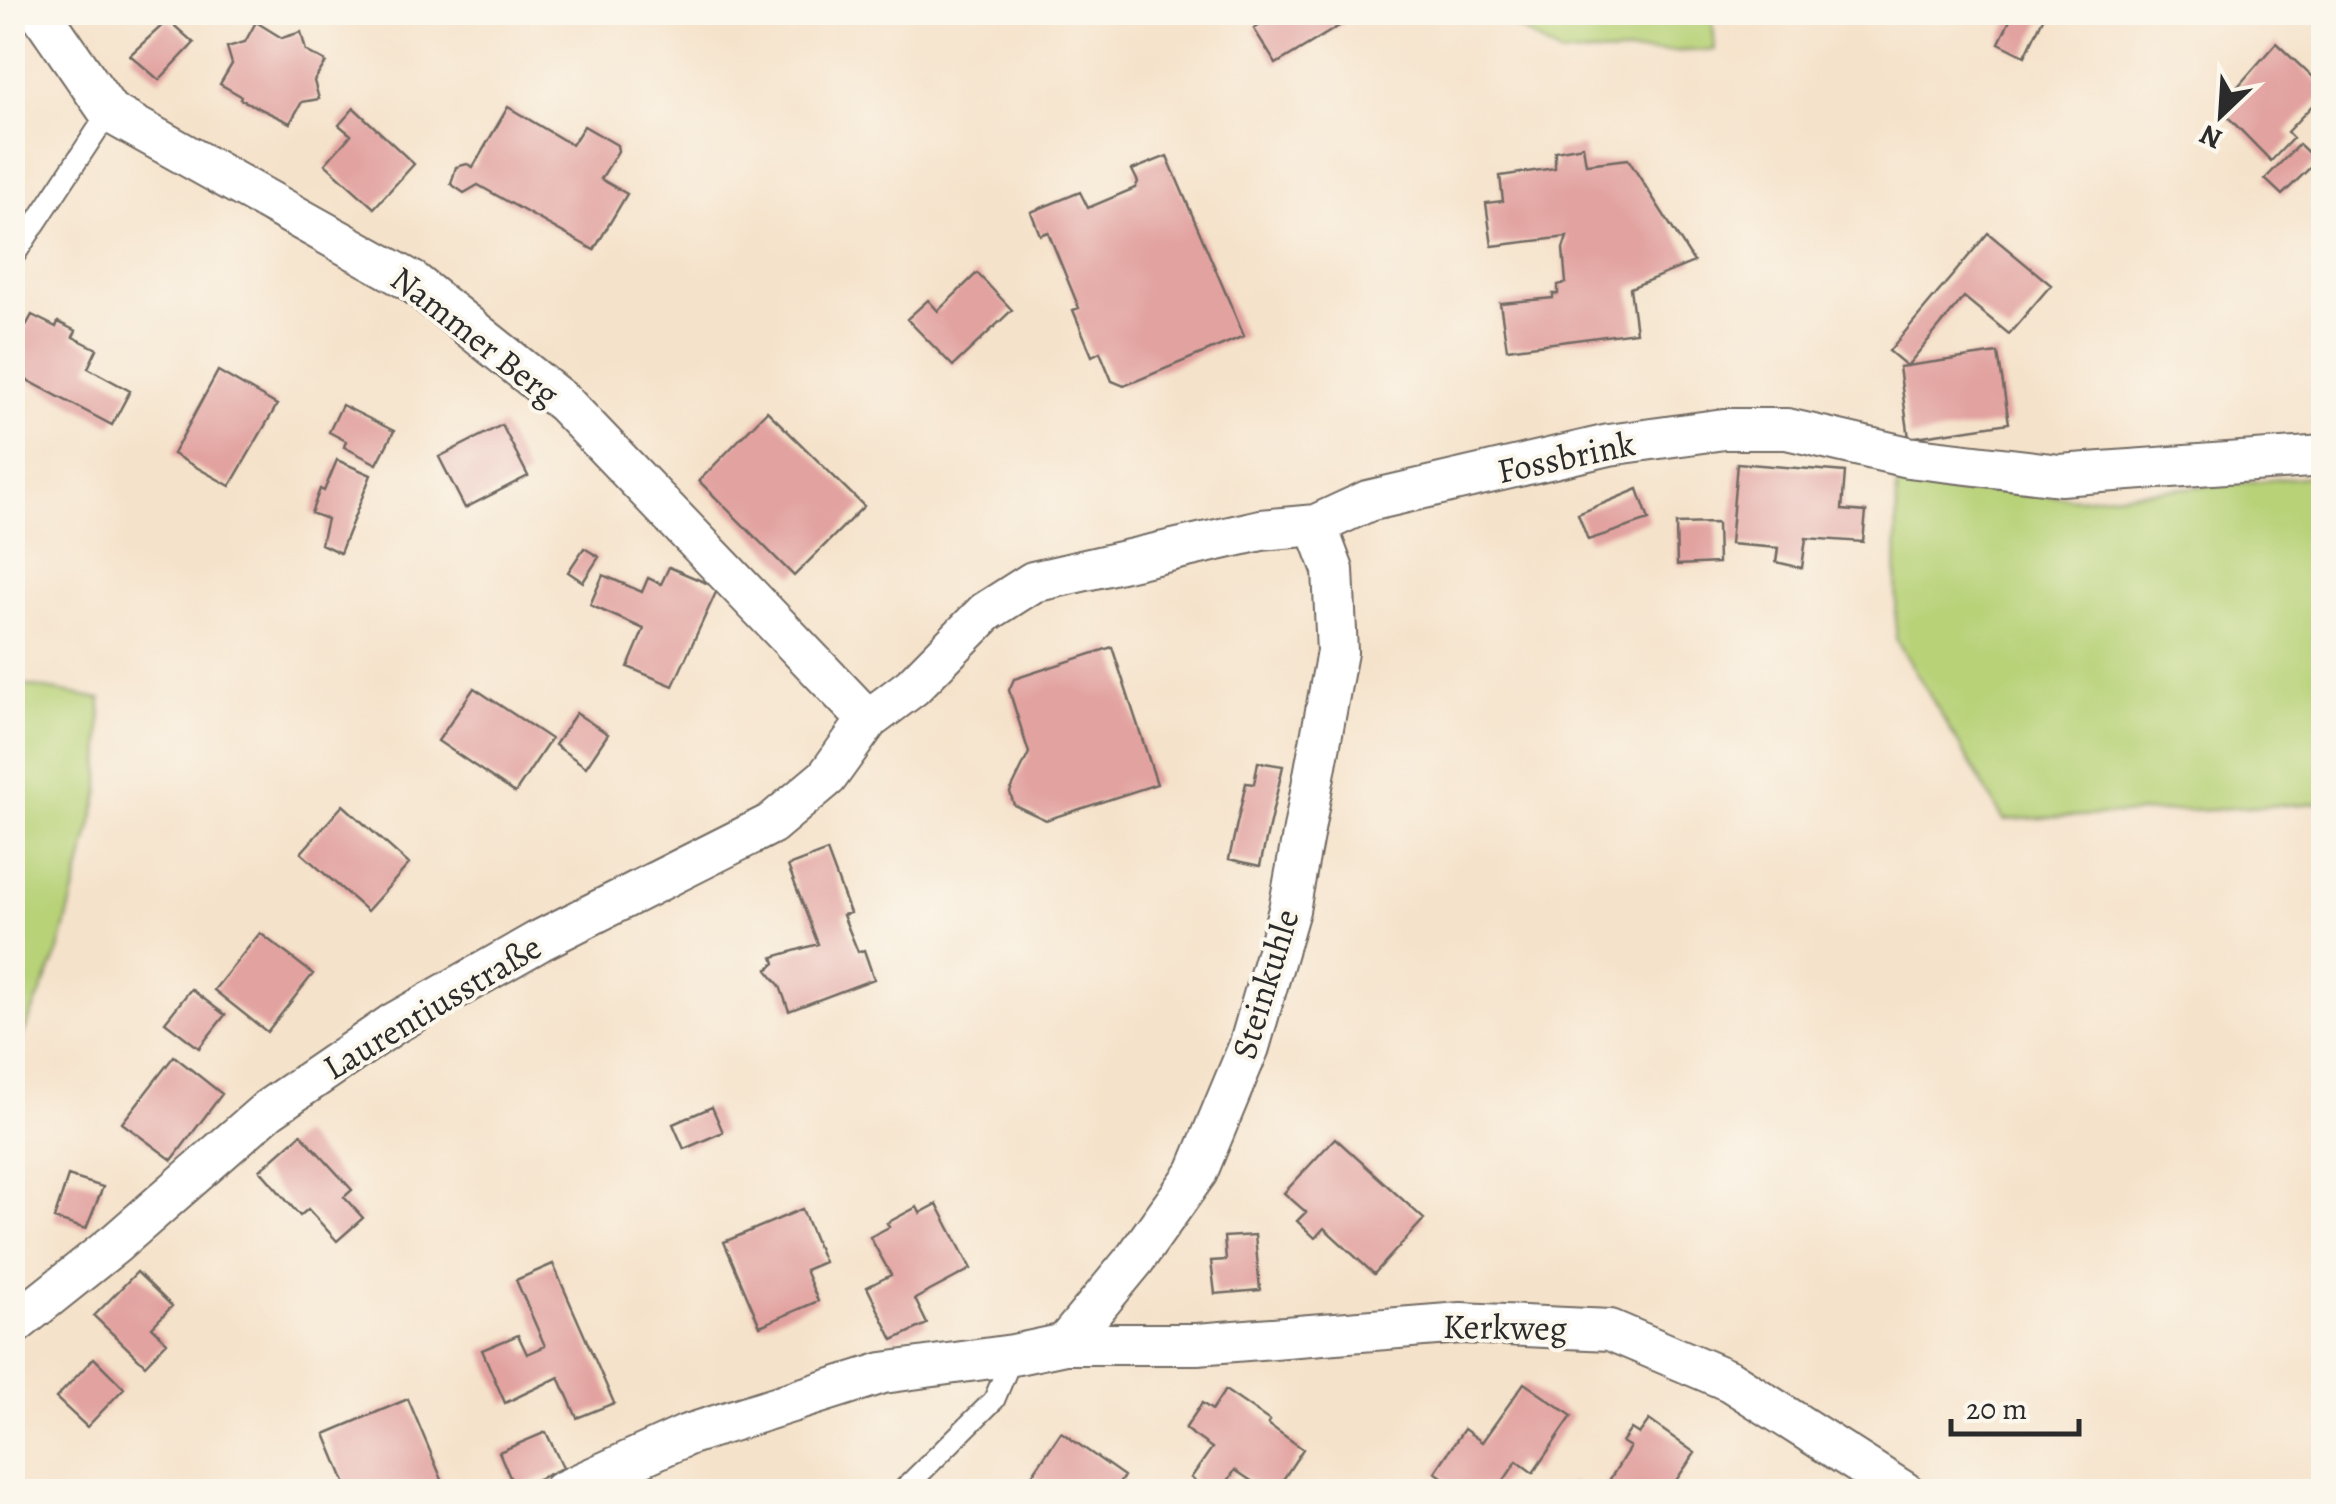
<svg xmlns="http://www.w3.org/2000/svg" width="2336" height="1504" font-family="Alegreya,serif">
<rect width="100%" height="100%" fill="#fbf7ec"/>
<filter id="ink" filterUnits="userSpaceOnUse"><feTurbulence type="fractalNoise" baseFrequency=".01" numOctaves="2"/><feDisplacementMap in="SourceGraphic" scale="20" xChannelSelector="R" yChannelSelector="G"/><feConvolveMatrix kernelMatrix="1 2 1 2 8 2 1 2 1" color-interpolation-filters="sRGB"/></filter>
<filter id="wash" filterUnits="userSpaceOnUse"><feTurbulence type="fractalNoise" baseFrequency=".0048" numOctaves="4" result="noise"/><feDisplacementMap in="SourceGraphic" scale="40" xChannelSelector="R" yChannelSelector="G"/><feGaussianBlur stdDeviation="2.25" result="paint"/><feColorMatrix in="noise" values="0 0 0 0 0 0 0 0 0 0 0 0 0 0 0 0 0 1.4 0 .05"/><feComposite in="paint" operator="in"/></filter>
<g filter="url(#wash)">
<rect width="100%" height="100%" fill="#f5e2ca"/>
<path fill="#b8d278" stroke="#727e52" stroke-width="2.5" d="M 1494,13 L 1712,13 L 1715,50 L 1561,55 Z
M 2323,475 L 2323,803 L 2004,820 L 1896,639 L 1897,483 L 2078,498 Z
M 13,683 L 101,699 L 100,791 L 59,951 L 13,1057 Z"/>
<g id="blocks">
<path fill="#e2a3a0" d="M 1281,12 L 1337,12 L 1344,23 L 1276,64 L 1254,29 Z
M 2014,12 L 2046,12 L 2025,56 L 1999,43 Z
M 168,20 L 194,43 L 159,80 L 130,55 Z
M 256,22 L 282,38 L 301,32 L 306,51 L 326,62 L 314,81 L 319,99 L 302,102 L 290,123 L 240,99 L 241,96 L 220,84 L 232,64 L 227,47 L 245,42 Z
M 2276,43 L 2324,88 L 2324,93 L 2287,132 L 2293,138 L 2271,161 L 2219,108 Z
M 508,107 L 572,145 L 584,126 L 617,145 L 618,151 L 601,179 L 627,194 L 594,250 L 478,185 L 464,193 L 451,184 L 456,167 L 467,164 L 473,167 Z
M 354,108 L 414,164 L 374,208 L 325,164 L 351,135 L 339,125 Z
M 2299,144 L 2317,161 L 2282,195 L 2265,179 Z
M 1583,146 L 1586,164 L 1628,159 L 1694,262 L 1630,288 L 1636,332 L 1507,349 L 1500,303 L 1553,298 L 1553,294 L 1558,294 L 1558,285 L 1566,283 L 1563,249 L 1567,237 L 1492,246 L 1486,203 L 1503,201 L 1500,176 L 1555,168 L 1555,151 Z
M 1167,156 L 1244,336 L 1124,386 L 1112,381 L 1100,352 L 1092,356 L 1073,310 L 1079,308 L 1048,232 L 1040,235 L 1031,212 L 1080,192 L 1088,208 L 1135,188 L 1138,182 L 1132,170 Z
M 1988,233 L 2051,285 L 2009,334 L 1964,297 L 1907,366 L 1889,351 Z
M 977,273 L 1012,310 L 953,366 L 907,319 L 928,300 L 938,311 Z
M 32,315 L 56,327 L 58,322 L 76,331 L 73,337 L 97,349 L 88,368 L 130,391 L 112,425 L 12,372 L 12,351 Z
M 1998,353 L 2009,423 L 1909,438 L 1899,367 Z
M 218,371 L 277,405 L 230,486 L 173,454 Z
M 342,405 L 394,431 L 377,464 L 344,447 L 346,441 L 329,432 Z
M 767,411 L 864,506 L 794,576 L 699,481 Z
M 502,425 L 528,476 L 465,508 L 439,457 Z
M 337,460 L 371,475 L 340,553 L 321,544 L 327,519 L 311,513 L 320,489 L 324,491 Z
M 1737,463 L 1845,472 L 1842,510 L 1866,512 L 1863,542 L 1806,538 L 1802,568 L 1776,562 L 1778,548 L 1730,544 Z
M 1638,489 L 1649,520 L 1588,540 L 1578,514 Z
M 1717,523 L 1718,563 L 1677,565 L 1676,524 Z
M 584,548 L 599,557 L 583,582 L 568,572 Z
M 669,567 L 718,588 L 673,686 L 628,667 L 644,629 L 590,605 L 603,575 L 642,592 L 648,578 L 661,584 Z
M 1112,647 L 1157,784 L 1046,820 L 1014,805 L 1010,792 L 1029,753 L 1009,690 L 1014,679 Z
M 474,688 L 551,739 L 515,793 L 438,741 Z
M 576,713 L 608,734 L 586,767 L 555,745 Z
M 1258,762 L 1283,766 L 1260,866 L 1229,859 L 1246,783 L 1254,784 Z
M 343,805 L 409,864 L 367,911 L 301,853 Z
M 827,851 L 850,913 L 843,915 L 858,952 L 864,950 L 874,979 L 789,1011 L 780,986 L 767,970 L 775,963 L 773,957 L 818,944 L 788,866 Z
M 260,933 L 313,974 L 267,1032 L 214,990 Z
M 191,989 L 225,1015 L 199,1048 L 165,1022 Z
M 174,1056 L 222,1094 L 172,1160 L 122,1123 Z
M 712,1107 L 723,1132 L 684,1149 L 673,1124 Z
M 301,1134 L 352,1190 L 344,1197 L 363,1218 L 337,1241 L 308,1209 L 300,1216 L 260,1170 Z
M 1335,1138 L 1424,1219 L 1374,1274 L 1324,1228 L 1315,1238 L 1297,1221 L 1306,1212 L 1284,1193 Z
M 68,1176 L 103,1187 L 86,1229 L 54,1219 Z
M 937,1204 L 971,1269 L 915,1299 L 927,1324 L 893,1340 L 867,1287 L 891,1275 L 870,1237 L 889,1227 L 887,1223 L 917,1207 L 920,1213 Z
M 802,1209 L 824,1262 L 805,1270 L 818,1301 L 760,1326 L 724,1242 Z
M 1255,1235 L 1260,1290 L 1215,1294 L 1211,1261 L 1226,1260 L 1224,1237 Z
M 553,1264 L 614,1403 L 577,1418 L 559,1377 L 505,1403 L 482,1350 L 518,1335 L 527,1354 L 545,1346 L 516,1280 Z
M 137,1272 L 172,1306 L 152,1327 L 167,1342 L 145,1365 L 94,1316 Z
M 94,1358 L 124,1388 L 87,1427 L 56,1398 Z
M 1524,1383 L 1572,1416 L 1533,1473 L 1517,1461 L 1496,1492 L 1463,1492 L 1435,1472 L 1464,1429 L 1482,1442 Z
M 1225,1390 L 1270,1421 L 1268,1424 L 1303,1449 L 1275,1492 L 1268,1492 L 1235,1470 L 1221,1492 L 1210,1492 L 1191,1478 L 1212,1448 L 1185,1429 L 1202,1403 L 1212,1410 Z
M 408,1399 L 443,1482 L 420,1492 L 349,1492 L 325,1434 Z
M 1649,1420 L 1695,1453 L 1668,1492 L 1602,1492 L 1630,1447 L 1622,1442 L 1631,1429 L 1639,1434 Z
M 546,1432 L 563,1468 L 515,1489 L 499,1452 Z
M 1061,1432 L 1124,1476 L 1114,1492 L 1056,1492 L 1032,1475 Z
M 1572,1482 L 1585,1492 L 1565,1492 Z"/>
</g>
</g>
<g filter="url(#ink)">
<use href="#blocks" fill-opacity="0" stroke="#726b63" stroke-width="2.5"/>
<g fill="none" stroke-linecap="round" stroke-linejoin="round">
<g stroke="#726b63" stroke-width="24">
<path id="service" d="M 12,259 L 109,112
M 901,1492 L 994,1400 L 1013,1355"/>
</g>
<g stroke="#726b63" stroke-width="44">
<path id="minor" d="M 40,12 L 109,112 L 413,282 L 564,403 L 868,720
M 12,1326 L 116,1243 L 269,1109 L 393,1024 L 539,941 L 771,824 L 827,777 L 868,720 L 912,687 L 986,612 L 1033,582 L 1261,530 L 1316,525 L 1368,501 L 1609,445 L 1724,429 L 1787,429 L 1908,457 L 2060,475 L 2324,456
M 1065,1344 L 1135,1259 L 1197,1172 L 1249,1047 L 1289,910 L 1337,652 L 1333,570 L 1316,525
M 562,1492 L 687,1435 L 883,1373 L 1013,1355 L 1065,1344 L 1197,1344 L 1461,1323 L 1610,1330 L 1730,1381 L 1904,1492"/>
</g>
<use href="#service" stroke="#fff" stroke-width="20"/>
<use href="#minor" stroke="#fff" stroke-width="40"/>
</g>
</g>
<g text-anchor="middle" stroke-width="8" stroke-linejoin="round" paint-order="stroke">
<g font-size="35" fill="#2b2b2b" stroke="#fbf7ec">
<text transform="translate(475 336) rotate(38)" y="12">Nammer Berg</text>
<text transform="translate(1566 457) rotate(-12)" y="12">Fossbrink</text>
<text transform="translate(1265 984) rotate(-73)" y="12">Steinkuhle</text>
<text transform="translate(432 1007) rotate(-31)" y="12">Laurentiusstraße</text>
<text transform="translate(1505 1327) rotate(1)" y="12">Kerkweg</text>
</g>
</g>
<rect width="2336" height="1504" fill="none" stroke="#fbf7ec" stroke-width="50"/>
<g transform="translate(2221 115) rotate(205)" stroke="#fbf7ec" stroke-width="8" paint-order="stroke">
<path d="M0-8L18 38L0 25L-18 38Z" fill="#2b2b2b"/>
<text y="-15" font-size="28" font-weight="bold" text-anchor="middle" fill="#2b2b2b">N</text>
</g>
<path d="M1951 1419v15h128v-15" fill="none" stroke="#2b2b2b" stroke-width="5"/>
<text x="1966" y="1419" font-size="30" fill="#2b2b2b" stroke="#fbf7ec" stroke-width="8" paint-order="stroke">20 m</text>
</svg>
